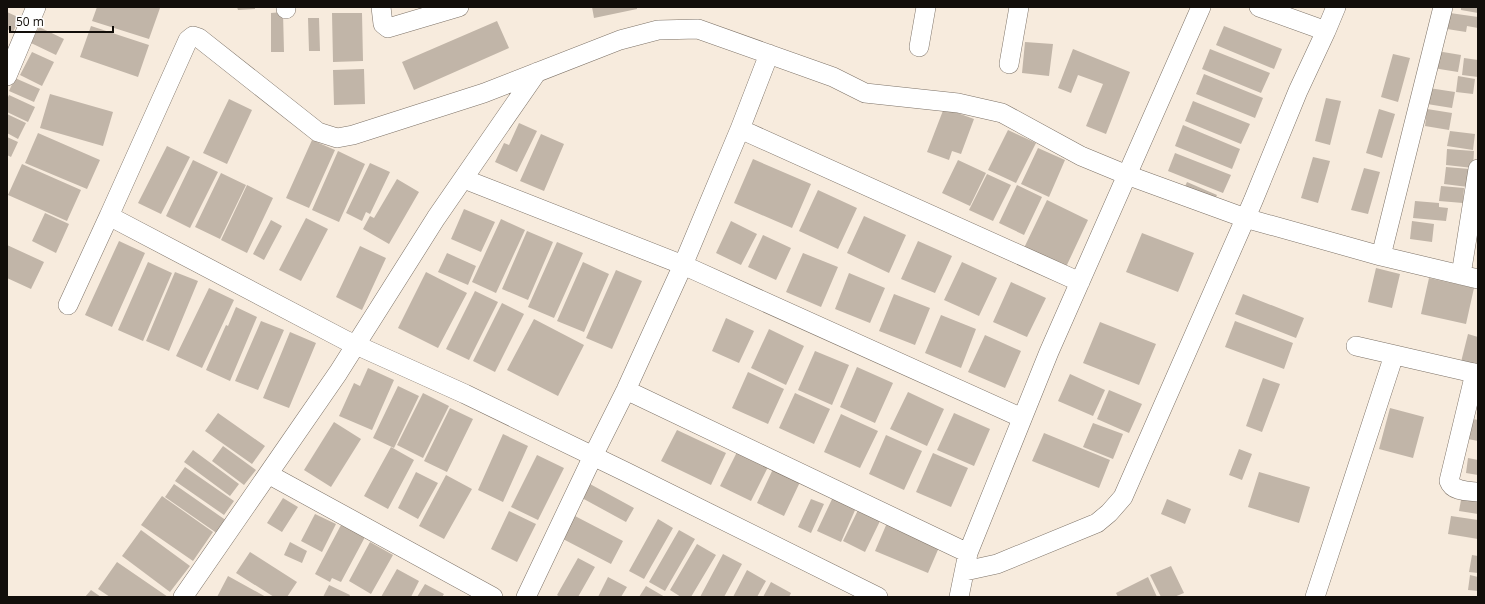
<svg xmlns="http://www.w3.org/2000/svg" width="1485" height="604" font-family="'Open Sans',sans-serif">
<rect width="100%" height="100%" fill="#f7ebdd"/>
<path fill="#c1b5a8" d="M 97,7 L 158,7 L 160,8 L 149,39 L 92,21 Z
M 237,7 L 255,7 L 255,9 L 238,10 Z
M 592,7 L 637,7 L 637,9 L 594,18 Z
M 1461,7 L 1478,7 L 1478,13 L 1461,10 Z
M 7,12 L 20,18 L 13,32 L 7,29 Z
M 283,12 L 284,52 L 271,52 L 271,13 Z
M 332,13 L 362,13 L 363,61 L 333,62 Z
M 1450,13 L 1478,17 L 1478,28 L 1467,26 L 1466,32 L 1447,29 Z
M 308,18 L 319,18 L 320,51 L 309,51 Z
M 497,21 L 509,48 L 414,90 L 402,62 Z
M 91,26 L 149,45 L 138,77 L 80,57 Z
M 1224,26 L 1282,49 L 1274,69 L 1216,45 Z
M 39,27 L 64,39 L 56,55 L 31,43 Z
M 1025,42 L 1053,44 L 1049,76 L 1022,73 Z
M 1073,49 L 1130,72 L 1106,134 L 1086,126 L 1103,84 L 1078,75 L 1071,93 L 1058,88 Z
M 1210,49 L 1270,73 L 1261,93 L 1202,69 Z
M 1437,51 L 1461,55 L 1458,72 L 1433,68 Z
M 32,52 L 54,62 L 42,86 L 20,75 Z
M 1393,54 L 1410,58 L 1398,102 L 1381,97 Z
M 1464,58 L 1478,60 L 1478,77 L 1462,75 Z
M 364,69 L 365,104 L 334,105 L 333,70 Z
M 1204,74 L 1263,98 L 1255,118 L 1196,94 Z
M 1458,76 L 1475,79 L 1473,94 L 1456,92 Z
M 15,78 L 40,89 L 34,102 L 9,91 Z
M 1429,88 L 1455,92 L 1452,108 L 1427,104 Z
M 50,94 L 113,112 L 103,146 L 40,128 Z
M 9,95 L 35,107 L 28,122 L 7,112 L 7,99 Z
M 1326,98 L 1341,101 L 1330,145 L 1315,141 Z
M 229,99 L 252,110 L 227,164 L 203,153 Z
M 1193,101 L 1250,124 L 1241,144 L 1185,121 Z
M 944,108 L 974,119 L 961,154 L 952,151 L 949,160 L 927,152 Z
M 1379,109 L 1395,114 L 1382,158 L 1366,153 Z
M 1427,109 L 1452,113 L 1449,130 L 1425,126 Z
M 7,114 L 26,123 L 18,139 L 7,133 Z
M 519,123 L 537,131 L 517,172 L 495,162 L 504,143 L 509,145 Z
M 1183,125 L 1240,149 L 1232,169 L 1175,146 Z
M 1008,130 L 1036,143 L 1016,183 L 988,170 Z
M 1450,131 L 1475,134 L 1473,150 L 1447,146 Z
M 38,133 L 100,160 L 87,189 L 25,163 Z
M 541,134 L 564,144 L 544,191 L 520,181 Z
M 7,137 L 18,142 L 11,157 L 7,155 Z
M 312,140 L 335,150 L 309,208 L 286,198 Z
M 167,146 L 190,157 L 161,214 L 138,203 Z
M 1038,148 L 1065,160 L 1049,197 L 1021,184 Z
M 1447,149 L 1474,151 L 1473,168 L 1446,165 Z
M 338,151 L 365,164 L 339,222 L 312,210 Z
M 1175,153 L 1231,175 L 1223,193 L 1168,171 Z
M 1313,157 L 1330,161 L 1318,203 L 1301,198 Z
M 753,159 L 811,184 L 792,228 L 734,203 Z
M 193,160 L 218,172 L 190,228 L 166,216 Z
M 958,160 L 986,173 L 970,206 L 942,193 Z
M 370,163 L 390,172 L 370,214 L 366,212 L 362,221 L 346,213 Z
M 22,164 L 81,190 L 67,221 L 8,195 Z
M 1446,167 L 1470,169 L 1468,187 L 1444,184 Z
M 1364,168 L 1380,172 L 1368,214 L 1351,210 Z
M 221,173 L 246,185 L 220,239 L 195,227 Z
M 987,174 L 1011,185 L 993,221 L 969,210 Z
M 397,179 L 419,192 L 389,244 L 363,229 L 370,216 L 374,218 Z
M 1187,182 L 1217,195 L 1210,211 L 1180,198 Z
M 247,185 L 273,198 L 247,253 L 221,240 Z
M 1017,185 L 1042,197 L 1024,235 L 999,223 Z
M 1441,186 L 1464,188 L 1463,203 L 1439,201 Z
M 818,190 L 857,208 L 838,249 L 799,231 Z
M 1047,200 L 1088,220 L 1066,267 L 1024,248 Z
M 1415,201 L 1439,203 L 1439,207 L 1448,208 L 1446,221 L 1413,218 Z
M 464,209 L 495,222 L 481,252 L 451,239 Z
M 45,213 L 69,224 L 56,253 L 32,241 Z
M 864,216 L 906,235 L 889,273 L 847,253 Z
M 306,218 L 328,229 L 301,281 L 279,270 Z
M 501,219 L 525,230 L 496,293 L 472,282 Z
M 271,220 L 282,226 L 264,260 L 253,254 Z
M 731,221 L 757,234 L 741,265 L 716,253 Z
M 1412,221 L 1434,224 L 1432,242 L 1410,239 Z
M 527,231 L 553,242 L 528,300 L 502,289 Z
M 1142,233 L 1194,253 L 1178,292 L 1126,272 Z
M 763,235 L 791,248 L 776,280 L 748,267 Z
M 119,241 L 145,253 L 112,327 L 85,315 Z
M 918,241 L 952,256 L 935,293 L 901,279 Z
M 557,242 L 583,253 L 554,318 L 528,307 Z
M 7,245 L 44,262 L 31,289 L 7,278 Z
M 360,246 L 386,258 L 362,310 L 336,297 Z
M 447,253 L 476,266 L 468,285 L 438,272 Z
M 803,253 L 838,267 L 821,307 L 786,292 Z
M 148,262 L 172,273 L 143,341 L 118,330 Z
M 583,262 L 609,274 L 584,332 L 557,321 Z
M 962,262 L 997,278 L 979,316 L 944,300 Z
M 1376,268 L 1400,274 L 1392,308 L 1368,302 Z
M 616,270 L 642,281 L 612,349 L 586,338 Z
M 175,272 L 198,281 L 169,351 L 146,341 Z
M 426,272 L 467,293 L 438,348 L 398,328 Z
M 849,273 L 885,288 L 870,323 L 835,309 Z
M 1429,278 L 1474,288 L 1466,324 L 1421,314 Z
M 1011,282 L 1046,298 L 1027,337 L 993,322 Z
M 209,288 L 234,300 L 202,368 L 176,356 Z
M 475,291 L 498,302 L 469,360 L 446,349 Z
M 894,294 L 930,308 L 915,345 L 879,331 Z
M 1243,294 L 1304,318 L 1296,338 L 1235,314 Z
M 502,303 L 524,314 L 495,372 L 473,361 Z
M 236,307 L 257,317 L 230,381 L 206,370 L 226,325 L 228,326 Z
M 941,315 L 976,329 L 961,368 L 925,353 Z
M 726,318 L 754,331 L 739,363 L 712,351 Z
M 534,319 L 584,345 L 558,396 L 507,370 Z
M 261,321 L 284,330 L 258,390 L 235,381 Z
M 1235,321 L 1293,343 L 1284,369 L 1225,347 Z
M 1100,322 L 1156,344 L 1139,385 L 1083,363 Z
M 769,329 L 804,346 L 786,385 L 751,368 Z
M 290,332 L 316,343 L 289,408 L 263,398 Z
M 1468,334 L 1478,337 L 1478,367 L 1461,362 Z
M 985,335 L 1021,351 L 1005,388 L 968,372 Z
M 815,351 L 849,365 L 832,405 L 798,390 Z
M 857,367 L 893,383 L 875,423 L 840,407 Z
M 368,368 L 394,380 L 372,430 L 339,416 L 354,383 L 360,386 Z
M 748,372 L 784,389 L 768,424 L 732,408 Z
M 1070,374 L 1105,390 L 1093,416 L 1058,401 Z
M 1263,378 L 1280,384 L 1262,432 L 1246,426 Z
M 398,386 L 419,396 L 394,448 L 373,438 Z
M 1109,390 L 1142,404 L 1129,433 L 1097,419 Z
M 908,392 L 944,409 L 927,446 L 890,429 Z
M 423,393 L 449,406 L 423,458 L 397,445 Z
M 795,393 L 830,409 L 814,444 L 779,428 Z
M 450,408 L 473,419 L 447,472 L 424,461 Z
M 1390,408 L 1424,417 L 1413,458 L 1379,449 Z
M 218,413 L 265,446 L 252,464 L 205,431 Z
M 954,413 L 990,429 L 974,466 L 937,450 Z
M 841,414 L 878,431 L 860,468 L 824,452 Z
M 1473,419 L 1478,420 L 1478,441 L 1468,439 Z
M 334,422 L 361,439 L 331,487 L 304,470 Z
M 1093,423 L 1123,434 L 1113,459 L 1083,447 Z
M 677,430 L 726,453 L 711,485 L 661,461 Z
M 1044,433 L 1110,460 L 1099,488 L 1032,461 Z
M 503,434 L 528,446 L 503,502 L 478,490 Z
M 886,435 L 922,451 L 904,490 L 869,474 Z
M 223,446 L 256,470 L 244,485 L 212,461 Z
M 391,447 L 414,460 L 388,509 L 364,496 Z
M 1239,449 L 1252,454 L 1242,480 L 1229,475 Z
M 193,450 L 239,484 L 230,496 L 184,462 Z
M 737,452 L 768,467 L 751,501 L 720,486 Z
M 933,453 L 968,468 L 951,507 L 916,492 Z
M 537,455 L 564,468 L 538,520 L 511,507 Z
M 1468,458 L 1478,460 L 1478,475 L 1466,473 Z
M 185,467 L 234,501 L 224,515 L 175,481 Z
M 773,469 L 800,482 L 784,516 L 757,503 Z
M 416,472 L 438,483 L 418,519 L 398,508 Z
M 1259,472 L 1310,487 L 1299,523 L 1248,507 Z
M 446,475 L 472,489 L 444,539 L 419,526 Z
M 174,484 L 227,521 L 218,534 L 165,497 Z
M 590,484 L 634,508 L 626,522 L 582,498 Z
M 162,496 L 213,532 L 193,561 L 141,525 Z
M 833,497 L 856,508 L 841,542 L 817,531 Z
M 1478,497 L 1478,514 L 1459,511 L 1461,500 Z
M 283,498 L 298,507 L 282,532 L 267,523 Z
M 811,499 L 824,504 L 811,533 L 798,527 Z
M 1167,499 L 1191,509 L 1185,524 L 1161,514 Z
M 858,510 L 880,521 L 865,552 L 843,541 Z
M 509,511 L 536,524 L 517,562 L 491,549 Z
M 315,514 L 336,524 L 322,552 L 301,541 Z
M 575,516 L 623,541 L 611,564 L 563,539 Z
M 1451,516 L 1478,520 L 1478,539 L 1448,534 Z
M 658,519 L 673,528 L 644,579 L 629,571 Z
M 887,523 L 940,545 L 928,573 L 875,551 Z
M 341,525 L 365,537 L 341,582 L 332,578 L 330,582 L 315,574 Z
M 141,530 L 190,566 L 170,592 L 122,556 Z
M 679,530 L 695,539 L 665,591 L 649,582 Z
M 290,542 L 307,551 L 302,563 L 284,555 Z
M 370,542 L 393,555 L 371,594 L 349,581 Z
M 697,544 L 716,555 L 691,597 L 681,597 L 670,590 Z
M 250,552 L 297,582 L 287,597 L 274,597 L 236,573 Z
M 723,554 L 742,564 L 724,597 L 700,597 Z
M 1472,555 L 1478,556 L 1478,573 L 1469,572 Z
M 578,558 L 595,567 L 578,597 L 560,597 L 557,595 Z
M 117,562 L 168,597 L 110,597 L 98,589 Z
M 1171,566 L 1184,593 L 1174,597 L 1161,597 L 1150,575 Z
M 397,569 L 419,581 L 411,597 L 381,597 Z
M 747,570 L 766,581 L 757,597 L 733,597 Z
M 1470,575 L 1478,577 L 1478,591 L 1468,590 Z
M 228,576 L 266,597 L 217,597 Z
M 608,577 L 627,587 L 621,597 L 598,597 Z
M 1148,577 L 1157,597 L 1118,597 L 1116,593 Z
M 771,582 L 791,593 L 789,597 L 763,597 Z
M 425,584 L 444,594 L 442,597 L 417,597 Z
M 329,585 L 350,595 L 349,597 L 323,597 Z
M 646,586 L 665,597 L 639,597 Z
M 91,590 L 101,597 L 85,597 Z"/>
<g fill="none" stroke-linecap="round" stroke-linejoin="round">
<g stroke="#7d7267" stroke-width="20">
<path id="minor" d="M 286,7 L 286,9
M 381,7 L 383,24 L 388,28 L 459,7
M 1259,7 L 1326,31 L 1336,7
M 919,47 L 926,7
M 1009,64 L 1019,7
M 7,76 L 36,7
M 740,129 L 1080,282
M 464,179 L 683,265 L 1022,418
M 1381,256 L 1443,7
M 1461,275 L 1478,169
M 68,305 L 109,216
M 1356,346 L 1478,374
M 1475,373 L 1449,481 C 1453,492 1468,491 1478,492
M 626,390 L 968,553
M 268,474 L 493,597
M 965,571 L 997,564 L 1097,523 L 1109,513 L 1123,497 L 1253,201 L 1298,91 L 1326,31
M 183,597 L 338,373 L 436,218 L 537,72
M 526,597 L 593,456 L 626,390 L 683,265 L 740,129 L 769,54
M 878,597 L 626,472 L 465,394 L 345,340 L 109,216 L 188,40 L 193,36 L 199,38 L 318,132 L 337,138 L 353,135 L 484,93 L 620,40 L 658,30 L 698,29 L 833,77 L 865,93 L 958,103 L 1002,113 L 1081,156 L 1127,175 L 1245,218 L 1381,256 L 1478,279
M 959,597 L 968,553 L 1049,352 L 1201,7
M 1315,597 L 1394,355"/>
</g>
<use href="#minor" stroke="#fff" stroke-width="19"/>
</g>
<rect width="1485" height="604" fill="none" stroke="#120e0a" stroke-width="16"/>
<path d="M10 26v6h103v-6" fill="none" stroke="#120e0a" stroke-width="2"/>
<text x="16" y="26" font-size="12" fill="#120e0a" stroke="#ffffff" stroke-width="3" paint-order="stroke">50 m</text>
</svg>
